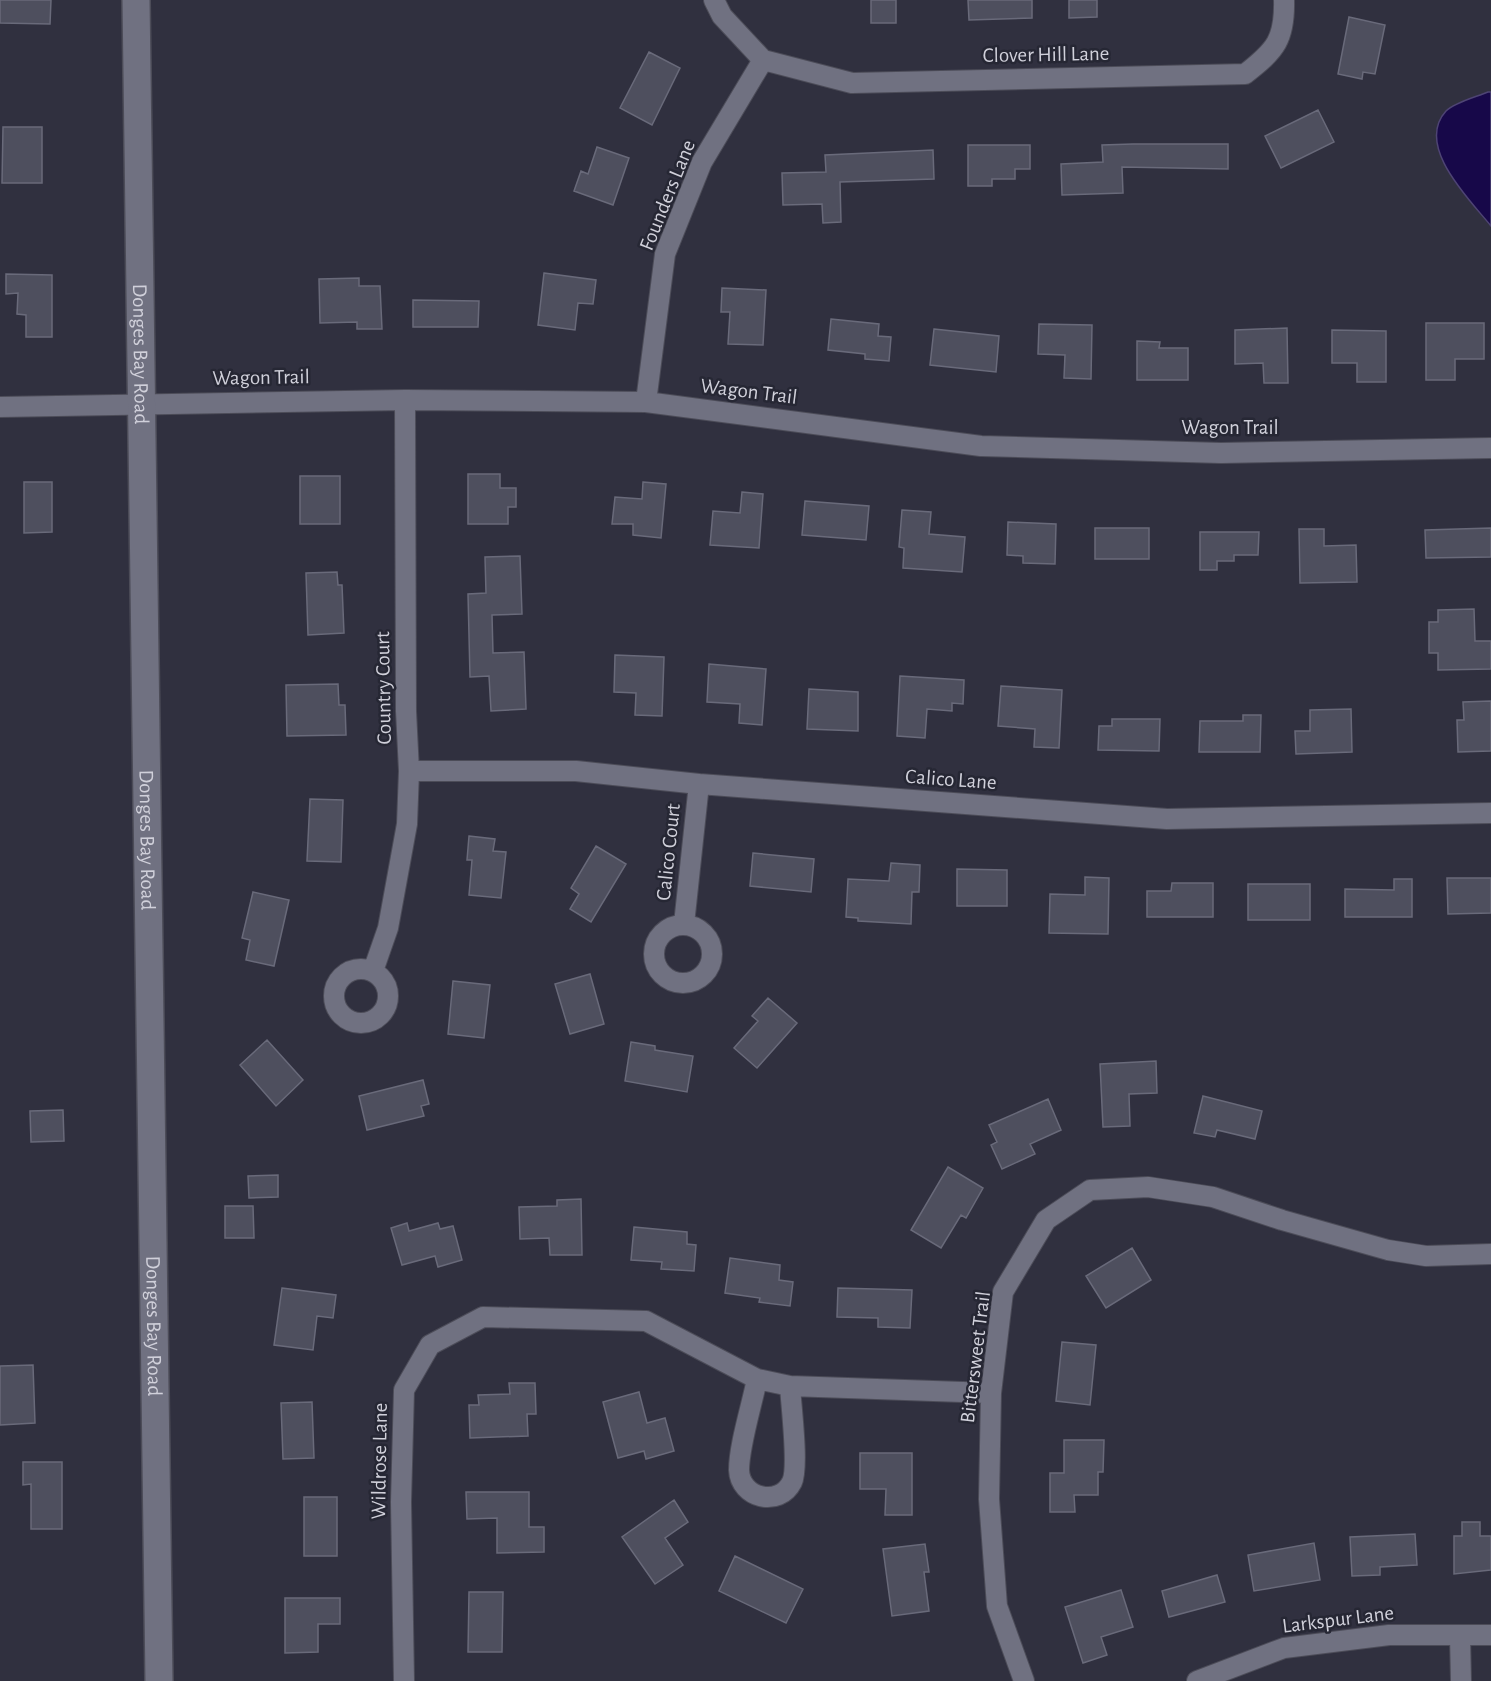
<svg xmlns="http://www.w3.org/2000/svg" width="1491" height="1681" font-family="'Alegreya Sans',sans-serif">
<rect width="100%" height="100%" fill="#30303f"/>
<path fill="#170849" stroke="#4e4474" stroke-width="1.5" d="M 1488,92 L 1491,92 L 1491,226 C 1471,201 1414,146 1446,111 C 1455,102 1476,97 1488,92 Z"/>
<path fill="#4e4f5e" stroke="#696a7a" stroke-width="1.5" d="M 0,0 L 51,0 L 50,24 L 0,23 Z
M 871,0 L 896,0 L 896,23 L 871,23 Z
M 968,0 L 1032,0 L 1032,18 L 969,20 Z
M 1069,0 L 1097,0 L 1097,17 L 1069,18 Z
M 1349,17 L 1385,25 L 1375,74 L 1363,72 L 1362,79 L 1338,74 Z
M 649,52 L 680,68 L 652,125 L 620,108 Z
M 1318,110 L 1334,142 L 1281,168 L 1265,136 Z
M 3,127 L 42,127 L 42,183 L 2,183 Z
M 1133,144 L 1228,144 L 1228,169 L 1122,167 L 1123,193 L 1062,195 L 1061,164 L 1103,162 L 1102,145 Z
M 968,145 L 1030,145 L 1030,169 L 1015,169 L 1015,179 L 992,179 L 992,186 L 968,186 Z
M 597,147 L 629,158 L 613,205 L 574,191 L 581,171 L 588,174 Z
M 933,150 L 934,179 L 840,182 L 841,222 L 823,223 L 822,204 L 783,205 L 782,173 L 826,172 L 825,155 Z
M 544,273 L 596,280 L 593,304 L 578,303 L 575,330 L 538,325 Z
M 6,274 L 52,275 L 52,337 L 26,337 L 26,315 L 17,314 L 18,293 L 6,294 Z
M 359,278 L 359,286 L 380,286 L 382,329 L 357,329 L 357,322 L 320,323 L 319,279 Z
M 722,288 L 766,290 L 763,345 L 728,344 L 730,312 L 721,312 Z
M 413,300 L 479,301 L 478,327 L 413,327 Z
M 831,319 L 879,324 L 878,336 L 891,337 L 889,361 L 865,359 L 865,354 L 828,350 Z
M 1426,323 L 1484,323 L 1484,359 L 1455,359 L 1455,380 L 1426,380 Z
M 1039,324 L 1092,325 L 1091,379 L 1064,378 L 1065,355 L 1038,354 Z
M 1287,328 L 1288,383 L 1264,383 L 1263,363 L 1235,364 L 1235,330 Z
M 934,329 L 999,336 L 996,372 L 930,365 Z
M 1332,330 L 1386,331 L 1386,382 L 1357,382 L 1357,363 L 1332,363 Z
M 1137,341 L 1160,342 L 1159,348 L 1188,348 L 1188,380 L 1137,380 Z
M 468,474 L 500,474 L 500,488 L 516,488 L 516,507 L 508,507 L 508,524 L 468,524 Z
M 300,476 L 340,476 L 340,524 L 300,524 Z
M 24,482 L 52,482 L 52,532 L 24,533 Z
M 643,482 L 666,484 L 661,538 L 633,535 L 633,524 L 612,524 L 615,497 L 642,499 Z
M 742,492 L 763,494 L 759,548 L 710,545 L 713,511 L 740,513 Z
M 805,501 L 869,506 L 866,540 L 802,535 Z
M 902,510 L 931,512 L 929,534 L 965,537 L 962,572 L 903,568 L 904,548 L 899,547 Z
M 1008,522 L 1056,524 L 1055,564 L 1023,563 L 1023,556 L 1007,555 Z
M 1095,528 L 1149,528 L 1149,559 L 1095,559 Z
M 1491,528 L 1491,557 L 1426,558 L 1425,530 Z
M 1299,529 L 1324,529 L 1324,546 L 1356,545 L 1357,582 L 1300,583 Z
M 1200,532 L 1259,532 L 1258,555 L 1234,555 L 1234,561 L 1217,561 L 1217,570 L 1200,570 Z
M 520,556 L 522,614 L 492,615 L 493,653 L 524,652 L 526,709 L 491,711 L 489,676 L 470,677 L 468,594 L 486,593 L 485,557 Z
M 337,572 L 338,585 L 342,585 L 344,633 L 308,635 L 306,573 Z
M 1474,609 L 1475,641 L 1491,641 L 1491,669 L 1438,670 L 1438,653 L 1429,653 L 1429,622 L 1438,622 L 1438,610 Z
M 615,655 L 664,657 L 662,716 L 635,715 L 636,693 L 614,692 Z
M 709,664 L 766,669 L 762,725 L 739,723 L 740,704 L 707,702 Z
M 900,676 L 964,680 L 963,704 L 952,703 L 952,711 L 927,709 L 925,738 L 897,736 Z
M 338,684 L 339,705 L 345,705 L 346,735 L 287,736 L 286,685 Z
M 1001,686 L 1062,690 L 1059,748 L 1034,747 L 1035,729 L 998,726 Z
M 809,689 L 858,692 L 858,731 L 807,729 Z
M 1491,701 L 1491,751 L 1458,752 L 1457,720 L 1464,720 L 1463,702 Z
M 1351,709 L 1352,752 L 1296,754 L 1295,731 L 1310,731 L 1310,710 Z
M 1243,715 L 1261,715 L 1260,752 L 1199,752 L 1200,721 L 1243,721 Z
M 1112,719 L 1160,719 L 1159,751 L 1098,750 L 1099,726 L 1112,726 Z
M 310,799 L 343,800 L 341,862 L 307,861 Z
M 469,836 L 495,839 L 493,851 L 506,852 L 501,898 L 469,895 L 472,860 L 467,860 Z
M 596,846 L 626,864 L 591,922 L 570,909 L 579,894 L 571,888 Z
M 753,853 L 814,859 L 811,892 L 750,886 Z
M 891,863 L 920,865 L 919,892 L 912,892 L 911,924 L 858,921 L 858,918 L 846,917 L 848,879 L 889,881 Z
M 957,869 L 1007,870 L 1007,906 L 957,906 Z
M 1085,877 L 1109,878 L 1108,934 L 1049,933 L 1050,894 L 1085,895 Z
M 1447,878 L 1491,878 L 1491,913 L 1448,914 Z
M 1394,879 L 1412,879 L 1412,917 L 1345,917 L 1345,889 L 1394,890 Z
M 1172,883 L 1213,883 L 1213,917 L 1147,917 L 1147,891 L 1171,891 Z
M 1248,884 L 1310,884 L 1310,920 L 1248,920 Z
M 253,892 L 289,900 L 274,966 L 246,960 L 250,940 L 242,938 Z
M 590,974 L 604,1024 L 570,1034 L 555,984 Z
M 453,981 L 490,985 L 484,1038 L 448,1034 Z
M 768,998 L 797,1023 L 757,1068 L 734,1048 L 758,1021 L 752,1016 Z
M 267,1040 L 303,1080 L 276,1106 L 240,1065 Z
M 631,1042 L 655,1046 L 655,1050 L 693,1056 L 687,1092 L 625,1081 Z
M 1156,1061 L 1157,1093 L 1129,1094 L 1130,1126 L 1103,1127 L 1100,1064 Z
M 423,1080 L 429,1104 L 421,1106 L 424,1116 L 367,1130 L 359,1096 Z
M 1203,1096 L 1262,1111 L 1255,1139 L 1217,1130 L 1215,1137 L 1194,1133 Z
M 1048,1099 L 1061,1130 L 1030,1144 L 1035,1154 L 1002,1169 L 991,1145 L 997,1142 L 989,1125 Z
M 63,1110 L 64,1141 L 31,1142 L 30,1111 Z
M 948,1167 L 983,1188 L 966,1218 L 961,1215 L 941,1248 L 911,1230 Z
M 278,1175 L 278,1197 L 249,1198 L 248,1176 Z
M 581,1199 L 582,1255 L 550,1255 L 549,1238 L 520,1239 L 519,1207 L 557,1206 L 557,1200 Z
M 225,1206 L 253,1206 L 254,1238 L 225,1238 Z
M 407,1223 L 409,1231 L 438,1223 L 440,1229 L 453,1226 L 462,1260 L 438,1267 L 435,1256 L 402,1265 L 391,1228 Z
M 634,1227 L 687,1232 L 687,1244 L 696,1245 L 694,1271 L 661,1269 L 662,1262 L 631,1260 Z
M 1132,1248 L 1151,1280 L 1106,1308 L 1086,1276 Z
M 730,1258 L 780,1265 L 779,1280 L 793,1282 L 790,1306 L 759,1302 L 760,1298 L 725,1293 Z
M 282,1288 L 336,1295 L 333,1318 L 317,1316 L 313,1350 L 274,1345 Z
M 838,1288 L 912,1290 L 910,1328 L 878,1327 L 878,1318 L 837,1317 Z
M 1062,1342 L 1096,1345 L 1090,1405 L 1056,1401 Z
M 33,1365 L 35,1423 L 0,1425 L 0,1366 Z
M 509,1383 L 535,1383 L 536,1414 L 527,1414 L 528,1436 L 470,1438 L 469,1405 L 479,1405 L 478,1395 L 510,1394 Z
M 639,1392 L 647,1423 L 665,1418 L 674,1451 L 646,1459 L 644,1451 L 618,1458 L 603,1402 Z
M 312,1402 L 314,1458 L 283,1459 L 281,1403 Z
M 1064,1440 L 1104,1440 L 1103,1472 L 1098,1472 L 1098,1495 L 1074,1495 L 1075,1512 L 1050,1512 L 1050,1473 L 1064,1473 Z
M 860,1453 L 912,1453 L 912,1515 L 885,1515 L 886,1489 L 860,1489 Z
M 23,1462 L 62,1462 L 62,1529 L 31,1529 L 31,1484 L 23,1485 Z
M 466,1492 L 529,1492 L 529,1527 L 544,1527 L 544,1552 L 497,1553 L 497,1518 L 467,1519 Z
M 304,1497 L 337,1497 L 337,1556 L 304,1556 Z
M 674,1500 L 688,1522 L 665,1538 L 683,1565 L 655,1584 L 622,1537 Z
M 1462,1522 L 1480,1522 L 1480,1536 L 1491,1536 L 1491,1570 L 1454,1574 L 1454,1536 L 1462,1536 Z
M 1415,1534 L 1417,1565 L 1380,1567 L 1380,1575 L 1352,1576 L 1350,1537 Z
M 1314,1543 L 1320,1580 L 1254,1591 L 1248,1555 Z
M 925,1544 L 929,1572 L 924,1572 L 929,1611 L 892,1616 L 883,1549 Z
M 735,1556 L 803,1589 L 786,1623 L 719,1591 Z
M 1217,1575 L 1225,1602 L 1169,1617 L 1162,1591 Z
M 1121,1590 L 1133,1627 L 1101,1637 L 1107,1655 L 1083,1663 L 1065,1607 Z
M 469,1592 L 503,1592 L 502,1652 L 468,1652 Z
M 285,1598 L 340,1598 L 340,1624 L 318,1624 L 318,1652 L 285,1653 Z"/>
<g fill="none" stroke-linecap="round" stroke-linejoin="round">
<g stroke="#4c4c58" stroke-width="22">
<path id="street" d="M 763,60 L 852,83 L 1245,74 C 1276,50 1285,39 1284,0
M 646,402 L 665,254 L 702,162 L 763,60 L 722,16 L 714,0
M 0,407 L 405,400 L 646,402 L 981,446 L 1221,453 L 1491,448
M 409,771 L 576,771 L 699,784 L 1167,819 L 1491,813
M 684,924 L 699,784
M654 954a29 29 0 1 1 58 0a29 29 0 1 1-58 0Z
M334 996a27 27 0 1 1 54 0a27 27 0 1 1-54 0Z
M 373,971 L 388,928 L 407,824 L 409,771 L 406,711 L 405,400
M 757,1379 C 752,1405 739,1445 739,1470 C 740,1498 779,1508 792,1482 C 799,1467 791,1405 790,1386
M 1460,1636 L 1461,1681
M 404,1681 L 401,1502 L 404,1390 L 430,1345 L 483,1317 L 646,1321 L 757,1379 L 790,1386 L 991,1393
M 1024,1681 L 997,1606 L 989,1499 L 991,1393 L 1003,1292 L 1046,1220 L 1090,1190 L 1148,1187 L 1213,1197 L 1282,1220 L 1388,1250 L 1426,1256 L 1491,1254
M 1197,1681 L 1284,1648 L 1389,1635 L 1491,1635"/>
</g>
<g stroke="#4c4c58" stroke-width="30">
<g id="secondary">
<path id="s1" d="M 136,0 L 159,1681"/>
</g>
</g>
<use href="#street" stroke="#707181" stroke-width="20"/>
<use href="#secondary" stroke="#707181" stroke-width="27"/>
</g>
<g text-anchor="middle" stroke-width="5" stroke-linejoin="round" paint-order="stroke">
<g font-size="21" fill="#d0d0da" stroke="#262734">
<text transform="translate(1046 54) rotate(-1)" y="7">Clover Hill Lane</text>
<text transform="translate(667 195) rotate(-68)" y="7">Founders Lane</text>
<text dy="7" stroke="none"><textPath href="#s1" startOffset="354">Donges Bay Road</textPath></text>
<text transform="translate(261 377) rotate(-1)" y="7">Wagon Trail</text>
<text transform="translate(749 391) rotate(7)" y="7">Wagon Trail</text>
<text x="1230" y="434">Wagon Trail</text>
<text transform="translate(383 688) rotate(-91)" y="7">Country Court</text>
<text transform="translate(951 779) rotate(4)" y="7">Calico Lane</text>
<text dy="7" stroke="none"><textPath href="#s1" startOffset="840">Donges Bay Road</textPath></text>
<text transform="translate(668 852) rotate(-84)" y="7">Calico Court</text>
<text dy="7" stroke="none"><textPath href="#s1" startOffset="1326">Donges Bay Road</textPath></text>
<text transform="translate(975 1357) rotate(-83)" y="7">Bittersweet Trail</text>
<text transform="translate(379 1461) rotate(-89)" y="7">Wildrose Lane</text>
<text transform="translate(1338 1619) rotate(-7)" y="7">Larkspur Lane</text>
</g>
</g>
</svg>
